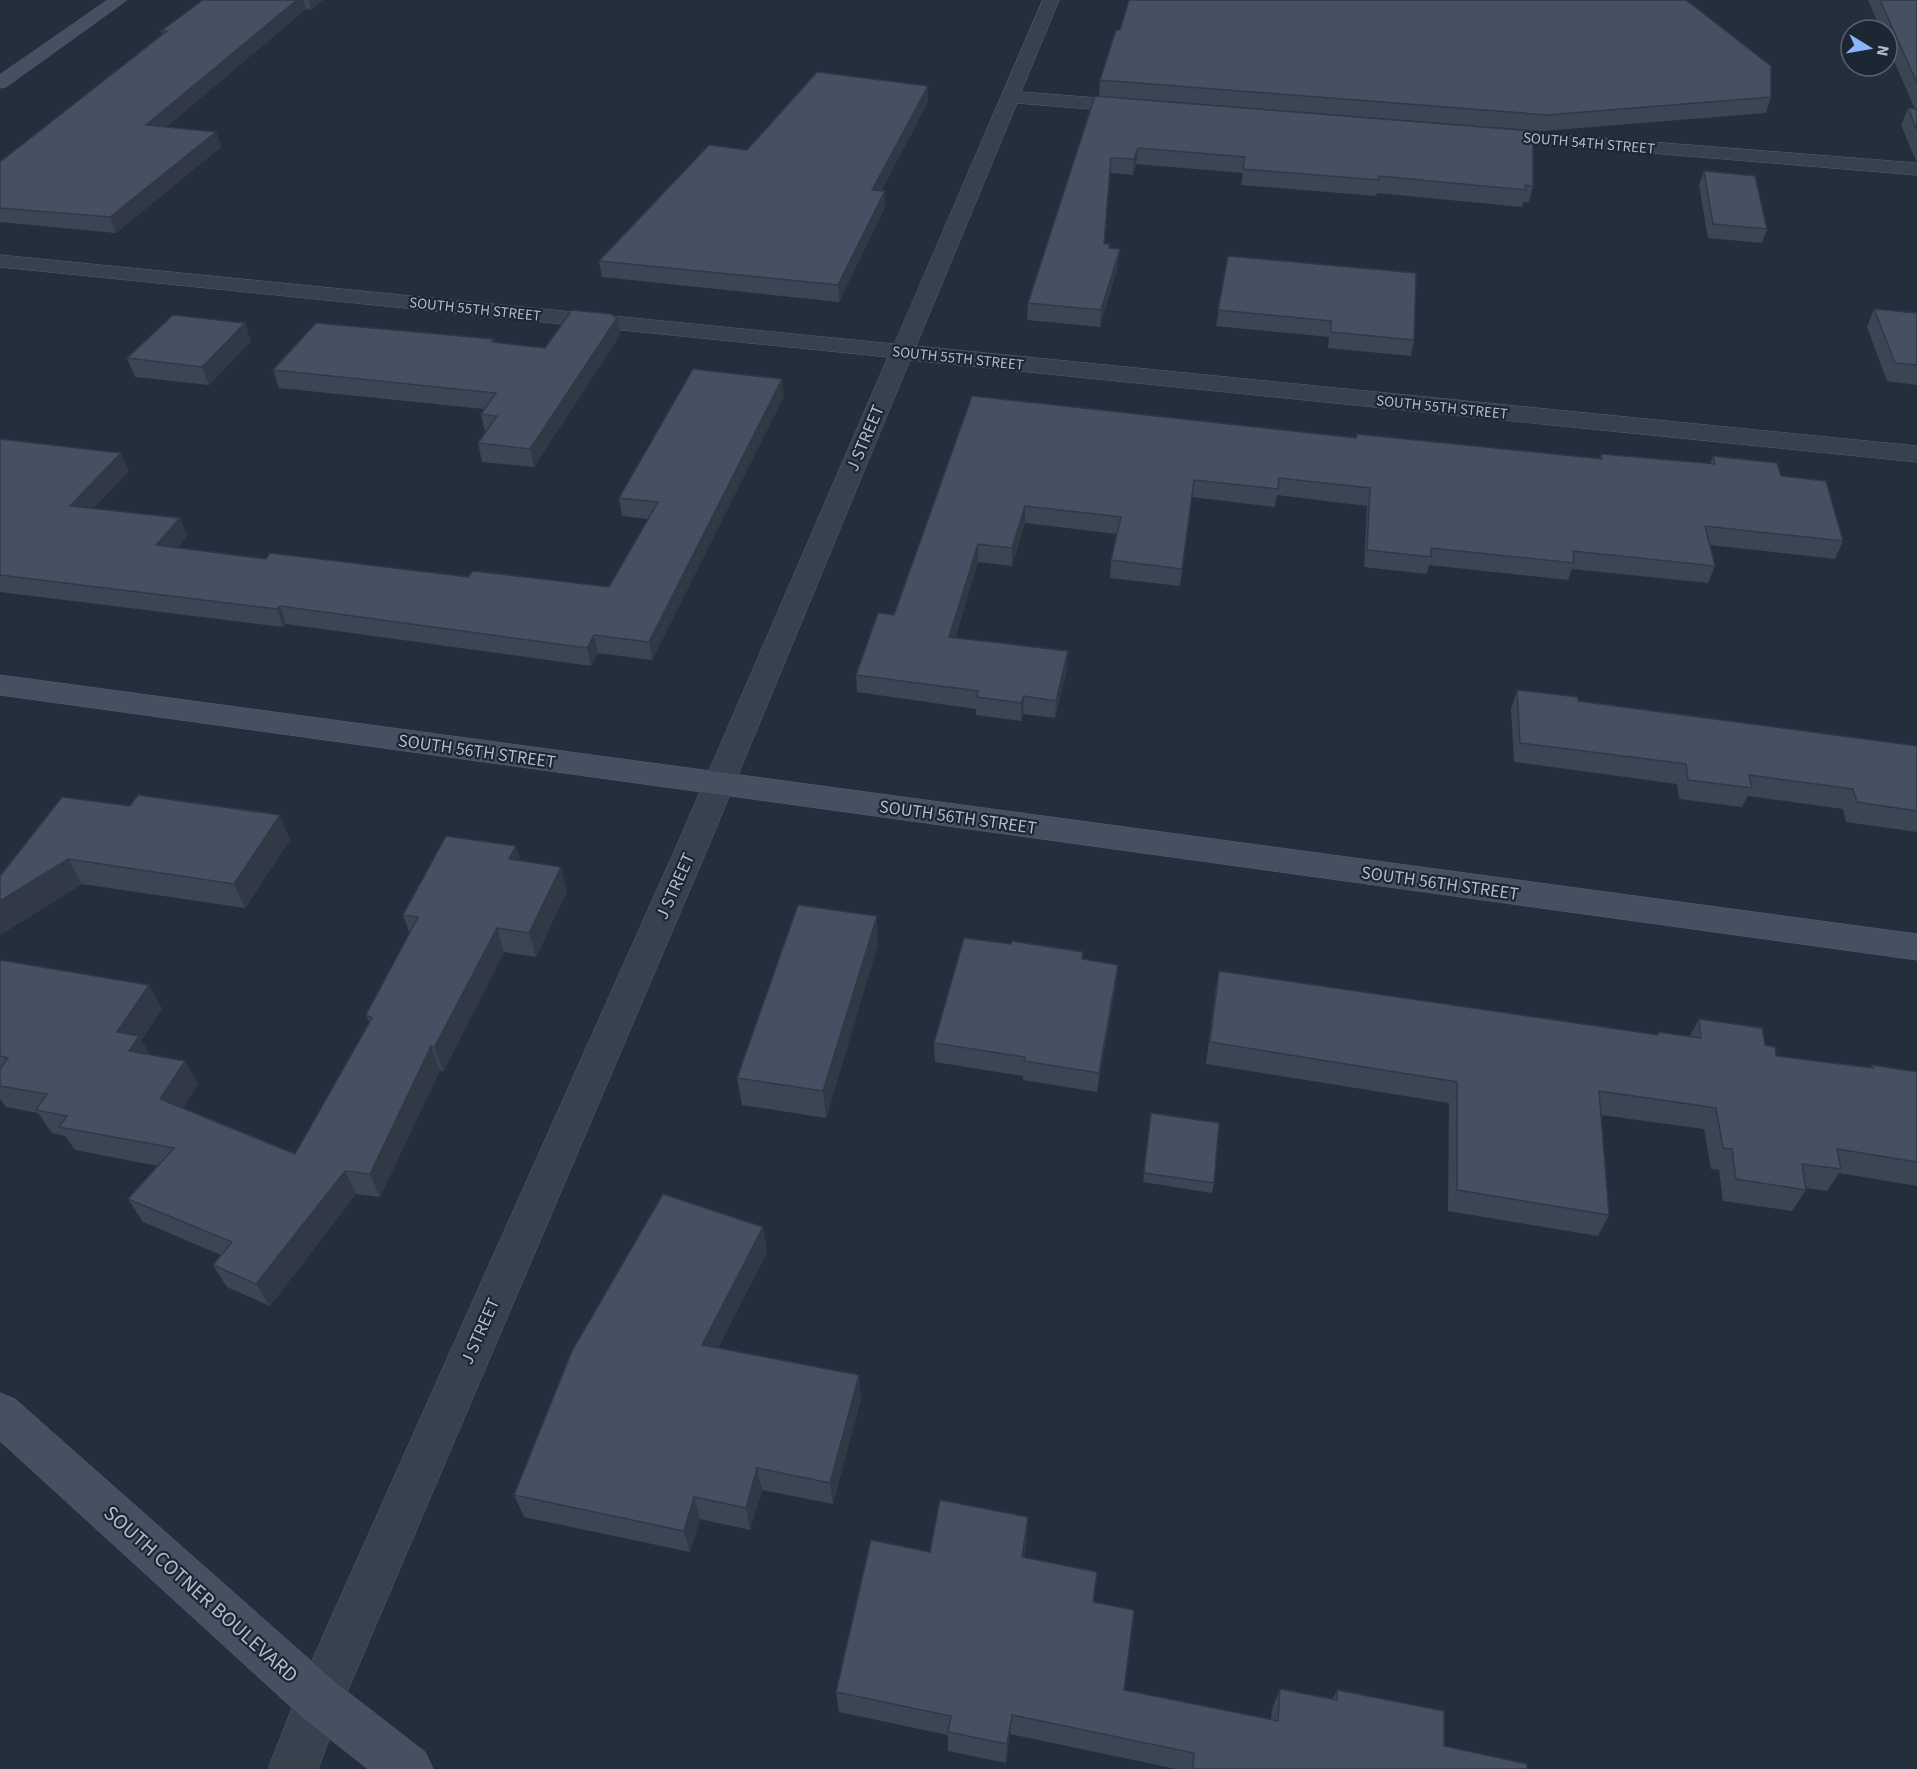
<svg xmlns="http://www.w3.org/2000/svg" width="1917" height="1769" font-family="'Source Sans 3',sans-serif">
<rect width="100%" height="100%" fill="#242f3e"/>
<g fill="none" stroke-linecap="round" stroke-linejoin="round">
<g stroke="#565f6c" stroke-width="1">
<path id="street" d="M 1043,0 L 1059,0 L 1021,92 L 1138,101 L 1145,103 L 1147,107 L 1145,111 L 1138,113 L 1017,103 L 916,346 L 1917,446 L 1917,462 L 910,360 L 709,845 L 342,1704 L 318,1769 L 268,1769 L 302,1683 L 677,845 L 888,357 L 0,267 L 0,255 L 894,344 Z
M 1488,129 L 1917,163 L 1917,175 L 1481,139 L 1478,135 L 1481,131 Z"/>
</g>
<g stroke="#565f6c" stroke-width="1">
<path id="secondary" d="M 108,0 L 127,0 L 6,87 L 0,88 L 0,75 Z
M 0,675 L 1917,934 L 1917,960 L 0,695 Z
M 0,1393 L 15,1399 L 336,1683 L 425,1752 L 433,1769 L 368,1769 L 302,1717 L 0,1441 Z"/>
</g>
<use href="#street" fill="#38414e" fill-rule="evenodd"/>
<use href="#secondary" fill="#465061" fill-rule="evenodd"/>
</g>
<path fill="#3b4654" d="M 203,0 L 323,0 L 311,10 L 306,9 L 166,127 L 216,132 L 221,147 L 116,233 L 0,222 L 0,162 L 163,35 L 161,31 Z
M 1868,0 L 1917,0 L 1917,161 L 1916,161 L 1901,125 L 1908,108 L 1915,109 L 1887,45 L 1887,30 L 1881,30 Z
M 1100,80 L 1771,97 L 1766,113 L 1543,131 L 1099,96 Z
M 1095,96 L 1533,186 L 1529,202 L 1523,202 L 1522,207 L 1377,193 L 1376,196 L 1241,185 L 1243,173 L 1136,164 L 1133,175 L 1110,173 L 1104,244 L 1110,248 L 1118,266 L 1100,327 L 1027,320 L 1028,303 Z
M 928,102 L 881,191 L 885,207 L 839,302 L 602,277 L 599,261 L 747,150 Z
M 1704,171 L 1767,229 L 1762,243 L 1708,238 L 1699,185 Z
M 1228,256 L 1414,340 L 1411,356 L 1328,348 L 1329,337 L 1216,326 Z
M 1874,309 L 1917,313 L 1917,385 L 1887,381 L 1867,327 Z
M 617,318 L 620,335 L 534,467 L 482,462 L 478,443 L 485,432 L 481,414 L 484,409 L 279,388 L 273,370 L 494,339 L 495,343 L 545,348 Z
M 251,341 L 209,385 L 135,377 L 127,358 Z
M 784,396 L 652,660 L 598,653 L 591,666 L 286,624 L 283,627 L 0,592 L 0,439 L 129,471 L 93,508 L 180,518 L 187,536 L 177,548 L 266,559 L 468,577 L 609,587 L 648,519 L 622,516 L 619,498 Z
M 972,396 L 1356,438 L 1357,434 L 1600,459 L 1601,454 L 1710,464 L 1713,456 L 1781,476 L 1843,541 L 1835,559 L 1710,545 L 1715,566 L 1708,583 L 1572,569 L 1568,580 L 1429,565 L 1427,574 L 1364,567 L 1367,506 L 1277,495 L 1275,507 L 1192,497 L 1180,586 L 1110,578 L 1111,560 L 1117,534 L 1025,523 L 1012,566 L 978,562 L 955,638 L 1067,669 L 1055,718 L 1023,714 L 1021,721 L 976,715 L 976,709 L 857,692 L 856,675 L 894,615 Z
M 1517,690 L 1578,701 L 1917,746 L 1917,832 L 1846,822 L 1843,809 L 1748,796 L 1742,807 L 1679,799 L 1677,784 L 1514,762 L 1511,709 Z
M 62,797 L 290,840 L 245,908 L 82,884 L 0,935 L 0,874 L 1,875 Z
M 520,861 L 567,891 L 536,957 L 504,952 L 443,1072 L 440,1070 L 380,1197 L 356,1194 L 270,1306 L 227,1287 L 213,1265 L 221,1255 L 143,1222 L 128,1199 L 158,1166 L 75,1150 L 65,1136 L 52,1133 L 38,1113 L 6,1107 L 0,1099 L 0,960 L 149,985 L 162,1009 L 141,1040 L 150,1055 L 185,1061 L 198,1084 L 183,1108 L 295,1154 L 370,1023 L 366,1015 L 410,934 L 403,915 Z
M 878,944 L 826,1118 L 742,1105 L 737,1078 Z
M 1011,944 L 1083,952 L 1083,959 L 1118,965 L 1116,984 L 1097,1092 L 1023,1080 L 1023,1076 L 935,1062 L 934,1043 Z
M 1219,971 L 1657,1035 L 1658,1032 L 1690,1036 L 1699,1019 L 1765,1045 L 1776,1056 L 1870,1068 L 1872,1065 L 1917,1072 L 1917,1186 L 1839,1173 L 1827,1191 L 1806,1188 L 1806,1190 L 1792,1211 L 1723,1201 L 1719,1170 L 1711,1169 L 1704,1129 L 1601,1115 L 1609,1215 L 1598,1236 L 1448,1211 L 1449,1103 L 1206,1064 L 1215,993 Z
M 1151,1113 L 1214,1183 L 1212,1193 L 1143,1182 Z
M 763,1227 L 767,1252 L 718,1348 L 859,1375 L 861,1398 L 833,1504 L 762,1490 L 750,1530 L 700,1519 L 690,1552 L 524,1517 L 514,1495 Z
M 1027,1540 L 1024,1558 L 1093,1602 L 1124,1690 L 1271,1719 L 1272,1709 L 1280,1689 L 1332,1700 L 1337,1690 L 1444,1746 L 1527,1769 L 1176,1769 L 1010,1734 L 1006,1763 L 948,1751 L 948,1735 L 839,1712 L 836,1692 L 930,1552 Z"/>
<path fill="#303945" d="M 297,0 L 304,0 L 306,9 L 151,140 L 146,125 Z
M 309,0 L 323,0 L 311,10 Z
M 928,86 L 928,102 L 873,206 L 872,190 Z
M 216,132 L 221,147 L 116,233 L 110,217 Z
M 1138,148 L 1136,164 L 1133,175 L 1134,159 Z
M 885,191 L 885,207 L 839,302 L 838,285 Z
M 1120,249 L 1118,266 L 1100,327 L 1101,310 Z
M 617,318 L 620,335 L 534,467 L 530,449 Z
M 245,323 L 251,341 L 209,385 L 202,367 Z
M 782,379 L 784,396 L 652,660 L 649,642 Z
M 121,453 L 129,471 L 79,524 L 70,506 Z
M 1025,506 L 1025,523 L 1012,566 L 1012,548 Z
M 180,518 L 187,536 L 164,563 L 156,545 Z
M 978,544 L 978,562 L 949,655 L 949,637 Z
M 280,606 L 286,624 L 283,627 L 277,609 Z
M 594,635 L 598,653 L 591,666 L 587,648 Z
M 1068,651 L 1067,669 L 1055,718 L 1056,701 Z
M 1024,696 L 1023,714 L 1021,721 L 1021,703 Z
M 280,815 L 290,840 L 245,908 L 234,884 Z
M 516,846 L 523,870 L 509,859 Z
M 68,859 L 82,884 L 0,935 L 0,901 Z
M 561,867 L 567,891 L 536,957 L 529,933 Z
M 877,916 L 878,944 L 826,1118 L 823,1091 Z
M 497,928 L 504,952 L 443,1072 L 434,1048 Z
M 1118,965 L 1116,984 L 1097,1092 L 1099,1073 Z
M 149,985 L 162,1009 L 141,1040 L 153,1059 L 143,1074 L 117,1032 Z
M 431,1046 L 440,1070 L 380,1197 L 370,1174 Z
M 185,1061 L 198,1084 L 174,1123 L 160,1099 Z
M 345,1171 L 356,1194 L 270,1306 L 256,1284 Z
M 763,1227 L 767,1252 L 708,1368 L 702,1345 Z
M 859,1375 L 861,1398 L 833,1504 L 830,1483 Z
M 757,1468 L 762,1490 L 750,1530 L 746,1508 Z
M 694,1497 L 700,1519 L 690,1552 L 684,1531 Z
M 1028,1517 L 1027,1540 L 1020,1579 L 1022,1557 Z
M 1012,1715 L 1010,1734 L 1006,1763 L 1007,1744 Z"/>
<path fill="#455162" stroke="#303945" stroke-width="1.5" d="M 203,0 L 297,0 L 146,125 L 216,132 L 110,217 L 0,208 L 0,162 L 167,31 L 161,31 Z
M 1129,0 L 1686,0 L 1771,66 L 1771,97 L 1547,115 L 1100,80 L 1116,30 L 1120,30 Z
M 1880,0 L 1917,0 L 1917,83 Z
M 817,72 L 928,86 L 872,190 L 885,191 L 838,285 L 599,261 L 709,145 L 747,150 Z
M 1095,96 L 1533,131 L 1533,186 L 1525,185 L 1526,190 L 1379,176 L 1379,180 L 1243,169 L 1245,157 L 1138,148 L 1134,159 L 1111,158 L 1104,244 L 1110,244 L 1109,248 L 1120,249 L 1101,310 L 1028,303 Z
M 1908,108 L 1917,109 L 1917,130 Z
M 1704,171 L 1755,176 L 1767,229 L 1713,224 Z
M 1228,256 L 1416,273 L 1414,340 L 1331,332 L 1331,321 L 1218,310 Z
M 1874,309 L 1917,313 L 1917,365 L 1895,363 Z
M 572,310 L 611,314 L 617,318 L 530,449 L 478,443 L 497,416 L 481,414 L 496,393 L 273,370 L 316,323 L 494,339 L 491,342 L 545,348 Z
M 173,315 L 245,323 L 202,367 L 127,358 Z
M 693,369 L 782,379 L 649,642 L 594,635 L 587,648 L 280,606 L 277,609 L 0,575 L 0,439 L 121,453 L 70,506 L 180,518 L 156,545 L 266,559 L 270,553 L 468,577 L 473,571 L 609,587 L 658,502 L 619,498 Z
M 972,396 L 1356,438 L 1357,434 L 1602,459 L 1601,454 L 1715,464 L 1713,456 L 1777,463 L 1781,476 L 1826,481 L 1843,541 L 1705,526 L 1715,566 L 1573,551 L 1574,563 L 1431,548 L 1431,557 L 1367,550 L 1370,488 L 1279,478 L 1278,489 L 1194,480 L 1182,569 L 1111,560 L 1121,517 L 1025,506 L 1012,548 L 978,544 L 949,637 L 1068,651 L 1056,701 L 1024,696 L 1021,703 L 977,697 L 978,691 L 856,675 L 878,613 L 894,615 Z
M 1517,690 L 1578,697 L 1578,701 L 1917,746 L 1917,811 L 1857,802 L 1853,789 L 1749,775 L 1752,788 L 1688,780 L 1686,764 L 1520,743 Z
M 138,795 L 280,815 L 234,884 L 68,859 L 0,901 L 0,874 L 1,875 L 62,797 L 130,806 Z
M 446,836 L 516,846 L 509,859 L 561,867 L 529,933 L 497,928 L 434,1048 L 431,1046 L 370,1174 L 345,1171 L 256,1284 L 213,1265 L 232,1242 L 128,1199 L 174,1148 L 59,1127 L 67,1116 L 36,1110 L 47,1094 L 0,1086 L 0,1069 L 8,1058 L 0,1056 L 0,960 L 149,985 L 117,1032 L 139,1036 L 129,1051 L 185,1061 L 160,1099 L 295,1154 L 372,1018 L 366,1015 L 418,917 L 403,915 Z
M 798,905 L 877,916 L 823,1091 L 737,1078 Z
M 964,938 L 1011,944 L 1012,941 L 1083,952 L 1082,959 L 1118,965 L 1099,1073 L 1024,1061 L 1025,1057 L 934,1043 Z
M 1219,971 L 1658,1035 L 1658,1032 L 1701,1038 L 1699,1019 L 1762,1028 L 1765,1045 L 1775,1047 L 1776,1056 L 1873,1068 L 1872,1065 L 1917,1072 L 1917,1162 L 1837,1149 L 1841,1169 L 1802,1164 L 1806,1190 L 1736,1179 L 1732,1149 L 1723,1148 L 1716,1108 L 1599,1091 L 1609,1215 L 1457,1190 L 1457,1082 L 1210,1042 Z
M 1151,1113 L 1219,1123 L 1214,1183 L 1144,1173 Z
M 663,1194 L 763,1227 L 702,1345 L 859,1375 L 830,1483 L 757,1468 L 746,1508 L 694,1497 L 684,1531 L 514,1495 L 572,1351 Z
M 940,1500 L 1028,1517 L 1022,1557 L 1097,1572 L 1093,1602 L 1134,1610 L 1124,1690 L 1278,1721 L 1280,1689 L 1337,1700 L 1337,1690 L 1444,1711 L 1444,1746 L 1527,1764 L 1527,1769 L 1193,1769 L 1194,1753 L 1012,1715 L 1007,1744 L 948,1732 L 951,1716 L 836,1692 L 871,1540 L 930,1552 Z"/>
<g text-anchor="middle" stroke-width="4.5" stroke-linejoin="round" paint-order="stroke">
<g font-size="15" fill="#b4bcc9" stroke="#1d2633">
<text transform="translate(1589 143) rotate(5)" y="5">SOUTH 54TH STREET</text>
<text transform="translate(475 309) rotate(6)" y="5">SOUTH 55TH STREET</text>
<text transform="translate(958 358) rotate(6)" y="5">SOUTH 55TH STREET</text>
<text transform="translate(1442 407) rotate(6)" y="5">SOUTH 55TH STREET</text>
</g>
<g font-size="18" fill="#b4bcc9" stroke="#1d2633">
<text transform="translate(865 438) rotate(-67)" y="6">J STREET</text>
<text transform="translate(477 751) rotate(8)" y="6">SOUTH 56TH STREET</text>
<text transform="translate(958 817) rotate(8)" y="6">SOUTH 56TH STREET</text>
<text transform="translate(1440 883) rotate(8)" y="6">SOUTH 56TH STREET</text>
<text transform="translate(675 886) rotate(-66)" y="6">J STREET</text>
<text transform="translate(480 1331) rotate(-66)" y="6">J STREET</text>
</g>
<g font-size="21" fill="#b4bcc9" stroke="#1d2633">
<text transform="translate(201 1594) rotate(42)" y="7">SOUTH COTNER BOULEVARD</text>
</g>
</g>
<g transform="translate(1869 48) rotate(101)"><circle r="28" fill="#1d2633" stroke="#59626f" stroke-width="1.5"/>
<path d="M0-4.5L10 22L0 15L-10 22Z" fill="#8ab4f8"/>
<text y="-9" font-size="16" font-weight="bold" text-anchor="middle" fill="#b4bcc9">N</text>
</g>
</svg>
